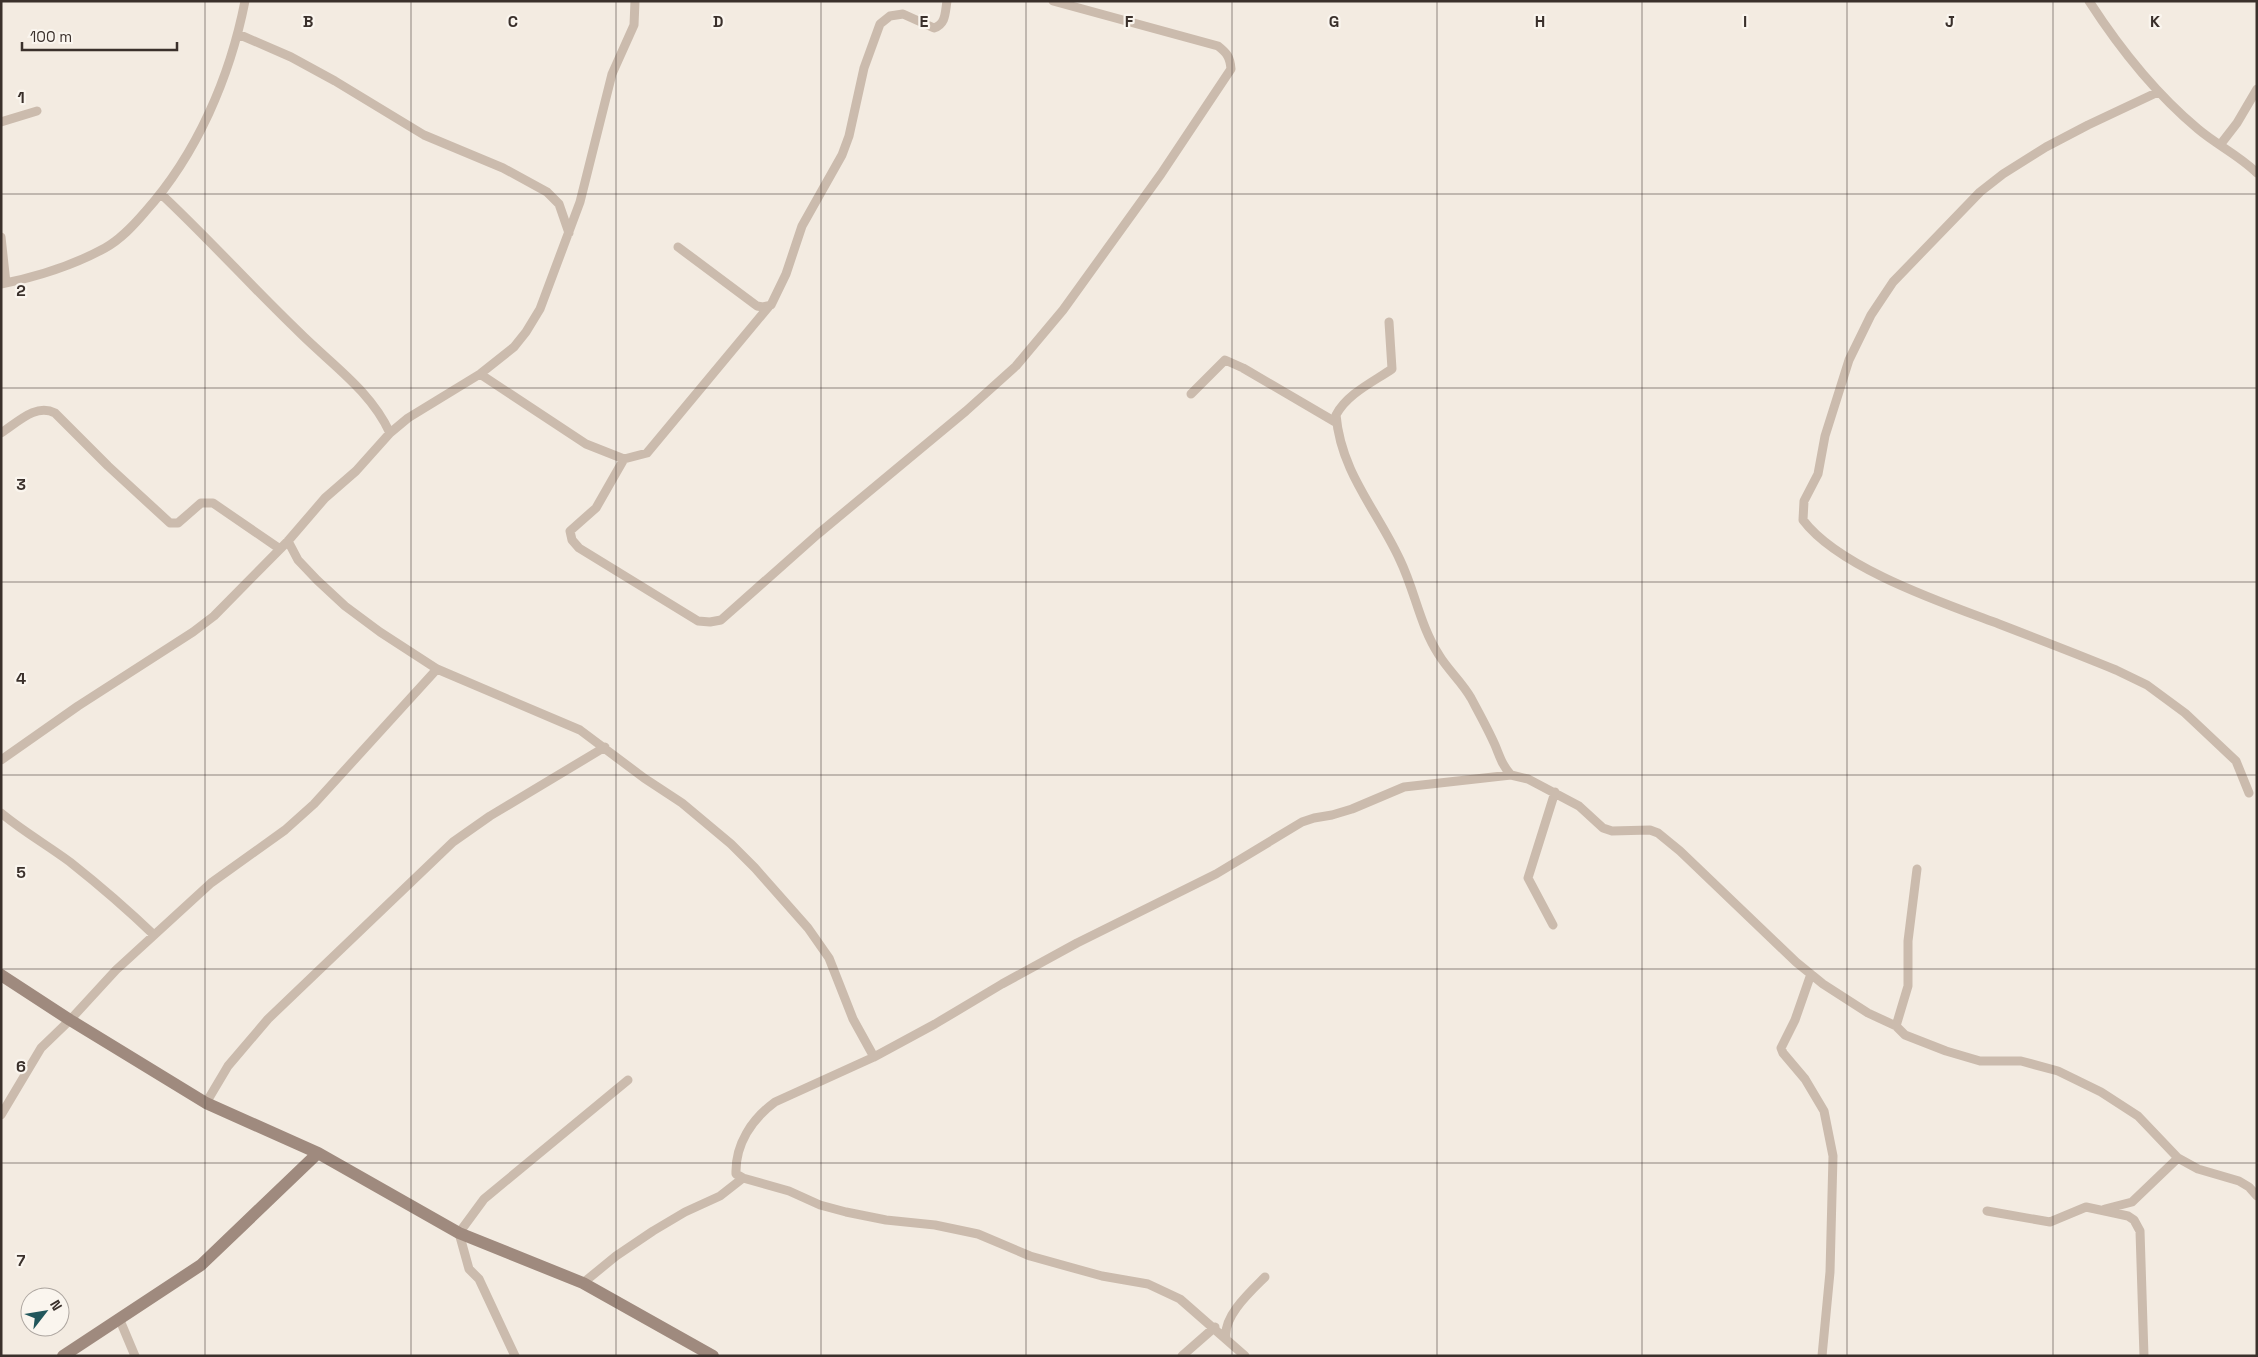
<svg xmlns="http://www.w3.org/2000/svg" width="2258" height="1357" font-family="'Space Grotesk',sans-serif">
<rect width="100%" height="100%" fill="#f3ebe1"/>
<g fill="none" stroke-linecap="round" stroke-linejoin="round">
<path stroke="#cbbbad" stroke-width="9" d="M 2089,1 C 2120,49 2155,93 2198,129 C 2217,145 2240,156 2257,173
M 238,34 L 291,57 L 335,81 L 424,135 L 503,168 L 547,192 L 559,204 L 569,233
M 2158,92 L 2088,125 L 2046,147 L 2003,174 L 1980,192 L 1893,282 L 1871,315 L 1849,360 L 1825,436 L 1818,474 L 1804,501 L 1803,520 C 1839,568 1943,603 1999,624 C 2038,639 2077,654 2116,670 L 2147,685 L 2185,713 L 2236,761 L 2249,793
M 1,122 L 37,111
M 2220,145 L 2237,123 L 2257,89
M 161,194 C 209,239 252,287 299,332 C 332,365 370,390 390,433
M 1,237 L 6,283
M 678,247 L 757,306 L 763,307 L 771,305 L 786,274 L 802,226 L 842,155 L 849,136 L 864,68 L 880,24 L 890,16 L 903,14 L 934,28 C 946,24 945,13 947,1
M 1,284 C 36,277 74,265 105,248 C 121,239 133,226 145,212 C 197,154 230,77 245,1
M 1389,322 L 1392,369 C 1373,382 1347,394 1336,415 C 1341,473 1377,510 1400,560 C 1415,591 1420,626 1439,655 C 1448,670 1462,682 1471,698 C 1479,713 1488,729 1495,745 C 1500,757 1502,765 1511,775
M 480,374 L 586,444 L 624,459 L 596,508 L 570,531 L 572,540 L 579,548 L 698,621 L 710,622 L 721,620 L 818,534 L 966,411 L 1016,366 L 1063,310 L 1161,174 L 1231,69 C 1230,57 1227,53 1218,46 L 1053,1
M 1191,394 L 1225,360 L 1243,368 L 1337,423
M 1,433 C 18,422 36,403 55,413 L 108,466 L 170,523 L 178,523 L 201,503 L 213,503 L 280,549
M 624,459 L 647,453 L 770,305
M 288,541 L 298,560 L 317,580 L 345,606 L 380,632 L 437,669 L 580,730 L 644,778 L 682,803 L 731,844 L 755,868 L 808,928 L 829,958 L 853,1019 L 874,1057
M 1,760 L 78,706 L 193,632 L 214,616 L 288,541 L 325,498 L 356,471 L 390,433 L 408,418 L 480,374 L 514,347 L 526,332 L 540,309 L 580,202 L 612,74 L 634,25 L 635,1
M 1,813 C 24,832 47,845 70,862 C 99,885 127,909 154,935
M 1553,925 L 1528,878 L 1555,792
M 1811,974 L 1795,1020 L 1781,1048 L 1783,1053 L 1805,1079 L 1824,1111 L 1833,1156 L 1830,1272 L 1822,1356
M 1896,1026 L 1908,986 L 1908,941 L 1917,869
M 206,1103 L 228,1066 L 268,1019 L 453,842 L 490,816 L 605,747
M 1,1115 L 41,1048 L 70,1020 L 116,970 L 211,883 L 285,830 L 314,804 L 437,669
M 743,1178 L 736,1174 C 735,1144 752,1119 775,1102 L 874,1057 L 935,1024 L 1002,984 L 1077,943 L 1216,874 L 1302,822 L 1314,818 L 1332,815 L 1352,809 L 1404,787 L 1511,775 L 1528,779 L 1579,806 L 1603,828 L 1612,831 L 1650,830 L 1658,833 L 1680,851 L 1796,962 L 1823,984 L 1868,1013 L 1896,1026 L 1905,1035 L 1946,1051 L 1980,1061 L 2021,1061 L 2058,1071 L 2101,1092 L 2138,1116 L 2178,1158 L 2198,1169 L 2239,1181 L 2249,1187 L 2257,1196
M 2105,1209 L 2132,1202 L 2178,1158
M 1987,1211 L 2050,1222 L 2086,1207 L 2128,1216 L 2134,1220 L 2140,1231 L 2144,1356
M 583,1283 L 616,1256 L 653,1231 L 685,1212 L 720,1196 L 743,1178 L 789,1191 L 820,1205 L 846,1212 L 886,1220 L 935,1225 L 978,1234 L 1030,1256 L 1102,1276 L 1148,1284 L 1180,1299 L 1245,1356
M 119,1318 L 135,1356
M 1226,1338 C 1223,1316 1250,1292 1265,1277
M 515,1356 L 479,1279 L 469,1269 L 459,1233 L 484,1199 L 628,1080
M 1182,1356 L 1215,1327"/>
<path stroke="#9f8a7e" stroke-width="12" d="M 1,975 L 70,1020 L 206,1103 L 318,1153 L 459,1233 L 583,1283 L 713,1356
M 63,1356 L 201,1265 L 318,1153"/>
</g>
<path fill="none" stroke="#3a302b" stroke-width="1" stroke-opacity="0.55" d="M 205,1 L 205,1356M 411,1 L 411,1356M 616,1 L 616,1356M 821,1 L 821,1356M 1026,1 L 1026,1356M 1232,1 L 1232,1356M 1437,1 L 1437,1356M 1642,1 L 1642,1356M 1847,1 L 1847,1356M 2053,1 L 2053,1356M 1,194 L 2257,194M 1,388 L 2257,388M 1,582 L 2257,582M 1,775 L 2257,775M 1,969 L 2257,969M 1,1163 L 2257,1163"/>
<g font-size="16" text-anchor="middle" font-weight="bold" fill="#3a302b" stroke="#faf5ee" stroke-width="4.5" stroke-linejoin="round" paint-order="stroke">
<text x="308" y="27">B</text>
<text x="513" y="27">C</text>
<text x="718" y="27">D</text>
<text x="924" y="27">E</text>
<text x="1129" y="27">F</text>
<text x="1334" y="27">G</text>
<text x="1540" y="27">H</text>
<text x="1745" y="27">I</text>
<text x="1950" y="27">J</text>
<text x="2155" y="27">K</text>
<text x="21" y="103">1</text>
<text x="21" y="296">2</text>
<text x="21" y="490">3</text>
<text x="21" y="684">4</text>
<text x="21" y="878">5</text>
<text x="21" y="1072">6</text>
<text x="21" y="1266">7</text>
</g>
<rect width="2258" height="1357" fill="none" stroke="#3a302b" stroke-width="5"/>
<g transform="translate(45 1312) rotate(59)"><circle r="24" fill="#faf5ee" stroke="#ada6a0"/>
<path d="M0-4L9 19L0 12L-9 19Z" fill="#21565b"/>
<text y="-8" font-size="14" font-weight="bold" text-anchor="middle" fill="#3a302b">N</text>
</g>
<path d="M22 42v8h155v-8" fill="none" stroke="#3a302b" stroke-width="2.5"/>
<text x="30" y="42" font-size="15" fill="#3a302b" stroke="#faf5ee" stroke-width="4" paint-order="stroke">100 m</text>
</svg>
